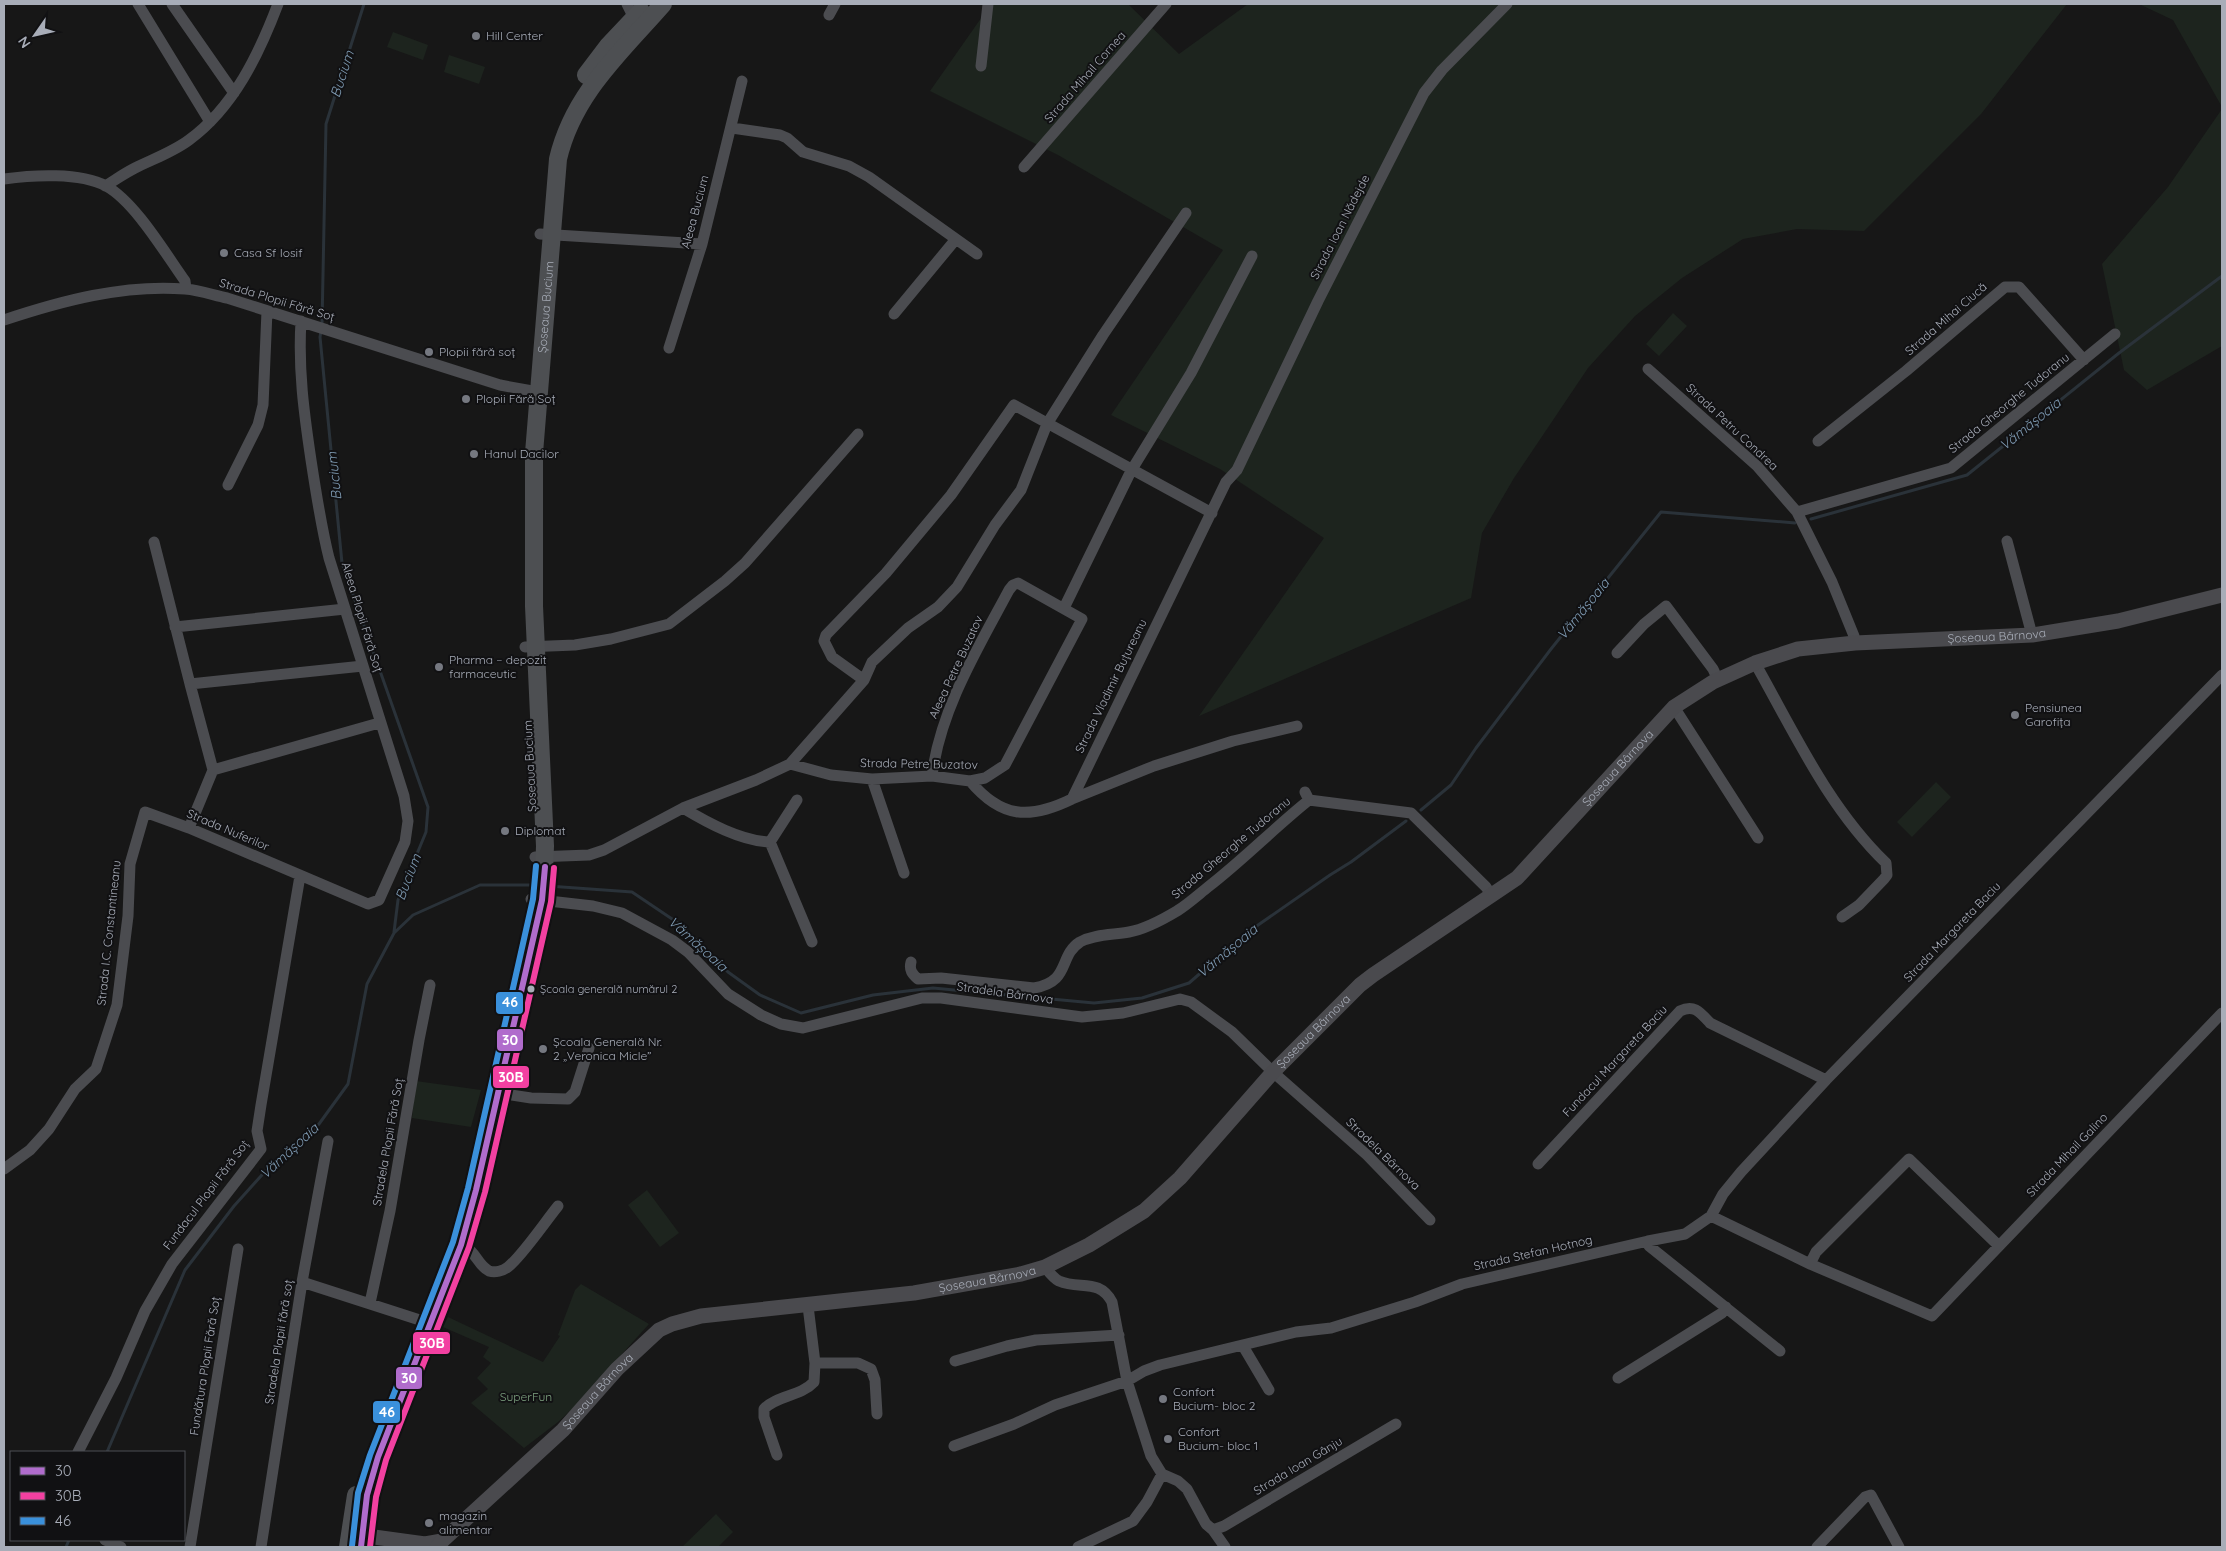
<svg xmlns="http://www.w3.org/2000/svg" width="2226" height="1551" font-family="Quicksand,sans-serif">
<rect width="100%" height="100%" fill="#171717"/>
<path fill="#1d241e" d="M 991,4 L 1128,4 L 1179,54 L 1248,4 L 2067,4 L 1981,114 L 1864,231 L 1797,229 L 1743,239 L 1682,278 L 1635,316 L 1588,368 L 1514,478 L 1482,533 L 1471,598 L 1199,716 L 1324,538 L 1220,469 L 1111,415 L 1223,250 L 1058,155 L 930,91 Z
M 2139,4 L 2222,4 L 2222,107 L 2173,20 Z
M 393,32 L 428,45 L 423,60 L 387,47 Z
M 449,55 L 485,67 L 479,84 L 444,72 Z
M 2222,109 L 2222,346 L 2147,390 L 2124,370 L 2102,264 L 2168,187 Z
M 1673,313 L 1687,326 L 1659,356 L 1646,344 Z
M 1936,782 L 1951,797 L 1912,837 L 1897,822 Z
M 416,1081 L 481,1090 L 471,1127 L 412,1118 Z
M 647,1190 L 679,1233 L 660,1247 L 628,1205 Z
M 581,1284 L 649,1324 L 575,1406 L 558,1422 L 524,1448 L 471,1403 L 488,1389 L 477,1378 L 491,1363 L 483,1357 L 489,1347 L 443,1327 L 448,1317 L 543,1362 L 560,1336 L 558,1335 L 575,1290 Z
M 716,1514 L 733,1532 L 718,1547 L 682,1547 Z"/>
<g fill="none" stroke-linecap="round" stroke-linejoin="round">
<path stroke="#2a3239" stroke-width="3" d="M 322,325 L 326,124 L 364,4
M 321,331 L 320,337 L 342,563 L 428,807 L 426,832 L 398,900 L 394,932
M 1811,519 L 1967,475 L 2119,353 L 2222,276
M 1421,810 L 1451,785 L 1476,748 L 1551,649 L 1661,512 L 1795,523
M 548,886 L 632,892 L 681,925 L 728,972 L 760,995 L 801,1013 L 873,995 L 933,988 L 1094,1003 L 1142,998 L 1189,983 L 1248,932 L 1330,875 L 1351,862 L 1406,821
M 107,1452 L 185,1270 L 234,1206 L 270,1166 L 319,1124 L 348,1084 L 367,984 L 394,933 L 413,915 L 480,885 L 537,885
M 66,1547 L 69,1540"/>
<path stroke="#4b4c50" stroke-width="11" d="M 138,4 L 210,122
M 172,4 L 234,93
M 627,4 L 631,12 L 640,19
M 829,15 L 835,4
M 981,66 L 988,4
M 732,128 L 780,135 L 787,138 L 803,152 L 849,166 L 869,177 L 977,254
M 1024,167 L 1166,4
M 4,179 C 32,175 80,172 106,186 C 135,202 165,253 185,281 L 186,289
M 105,186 C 115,180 125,173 135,168 C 153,159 173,152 189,140 C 234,107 259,54 278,4
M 540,234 L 702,244
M 894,314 L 956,239
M 4,320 C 61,301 124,284 185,289 C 199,290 213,295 227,298 L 500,385 L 538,392
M 669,348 L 702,244 L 742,81
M 1648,369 L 1757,466 L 1797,512 L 1832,582 L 1854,636 L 1855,643
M 1818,441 L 1906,371 L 2005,287 L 2019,287 L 2084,360
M 228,485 L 258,425 L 263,405 L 267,311
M 1797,512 L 1951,468 L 2115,334
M 2007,541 L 2032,635
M 154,542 L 190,684
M 1064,608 L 1131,471 L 1191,373 L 1252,256
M 175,627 L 345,609
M 525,647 L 575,645 L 611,639 L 669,624 L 725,581 L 745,563 L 858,434
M 1617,653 L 1644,624 L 1666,606 L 1713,669 L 1718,680
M 1755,663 C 1794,732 1828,807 1886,863 L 1887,875 L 1884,879 L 1859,905 L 1842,917
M 864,680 L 832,657 L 824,641 L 826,635 L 886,573 L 951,495 L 1014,405 L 1212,513
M 1674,707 L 1758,838
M 790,764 L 864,680 L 872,662 L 908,628 L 938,607 L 957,587 L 995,525 L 1021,490 L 1047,424 L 1103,335 L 1186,213
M 213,770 L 379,723
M 872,779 L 904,873
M 970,781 C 1001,818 1029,820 1072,799 L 1226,482 L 1237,470 L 1318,301 L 1424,93 L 1442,70 L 1507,4
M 1305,792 L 1309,800 L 1411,813 L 1486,887 L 1492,896
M 1072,799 L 1154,766 L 1233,741 L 1297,726
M 683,808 C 708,823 741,841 770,842 L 812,942
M 189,828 L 213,770 L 190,684 L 363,666
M 770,842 L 797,800
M 535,857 L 589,855 L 604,850 L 683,808 L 756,780 L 790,764 L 831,775 L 872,779 L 932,776 L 970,781 L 985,778 L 1005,765 L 1082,619 L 1018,583 L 1013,585 L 1009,590 C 978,648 940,710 932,776
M 531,899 L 593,906 L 622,913 L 672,940 L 688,952 L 728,994 L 761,1015 L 781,1024 L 803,1028 L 922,998 L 941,998 L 1082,1017 L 1123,1013 L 1180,999 L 1191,1002 L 1232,1032 L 1273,1072 L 1367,1155 L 1430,1220
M 911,962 C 909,970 912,974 918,979 L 941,978 L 1034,988 C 1071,982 1058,956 1080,942 C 1095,934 1113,935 1129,932 C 1146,929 1162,920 1177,911 C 1188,904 1198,895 1208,887 C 1243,860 1274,828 1309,800
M 498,1093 L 531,1098 L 568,1099 L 575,1092 L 589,1048
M 1538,1164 L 1680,1011 C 1694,1004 1700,1012 1710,1023 L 1826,1080
M 4,1169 L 30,1150 L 49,1129 L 75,1089 L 96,1069 L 117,1005 L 128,916 L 130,864 L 145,812 L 189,828 L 368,904 L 379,900 L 405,842 L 408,821 L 404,796 L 329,558 C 321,526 316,493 311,460 C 304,413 298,369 301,321
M 1711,1216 L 1723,1194 L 1741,1172 L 1826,1080 L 2222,675
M 1648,1241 L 1649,1246 L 1780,1351
M 461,1245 C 477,1251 476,1264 489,1271 C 495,1273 503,1271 508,1267 C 522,1256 545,1222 558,1206
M 1810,1264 L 1816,1252 L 1909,1159 L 1999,1246
M 1045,1267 C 1049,1272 1053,1278 1059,1281 C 1080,1290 1099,1278 1112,1302 L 1127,1381 L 1151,1456 L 1162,1474 L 1178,1481 L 1187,1489 L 1206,1524 L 1213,1530 L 1225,1547
M 302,1282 L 429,1323
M 370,1303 L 390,1211 L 419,1040 L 430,985
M 1243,1346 L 1269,1390
M 955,1361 L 1007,1346 L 1036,1340 L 1119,1335
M 815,1363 L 858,1363 L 871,1369 L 875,1380 L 877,1414
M 1618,1378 L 1722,1313 L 1726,1307
M 954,1446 L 1014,1424 L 1055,1405 L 1127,1381 L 1144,1371 L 1160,1365 L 1296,1332 L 1331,1328 L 1415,1302 L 1462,1284 L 1648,1241 L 1685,1234 L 1711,1216 L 1810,1264 L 1932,1316 L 2222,1013
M 78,1452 L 116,1378 L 145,1311 L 172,1264 L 261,1149 L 257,1131 L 261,1105 L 300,876
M 777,1455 L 764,1417 L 764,1409 C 777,1395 800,1397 814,1382 L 815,1363 L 808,1306
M 1213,1530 L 1224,1526 L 1396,1424
M 105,1540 L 121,1547
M 190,1547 L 238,1249
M 261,1547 L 302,1282 L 328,1141
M 1078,1547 L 1133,1521 L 1147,1502 L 1162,1474
M 1817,1547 L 1865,1497 L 1871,1495 L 1899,1547"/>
<g stroke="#4a4a4e" stroke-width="15">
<path d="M 352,1534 L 425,1544 L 442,1541"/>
<path id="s1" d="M 437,1547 L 442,1541 L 563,1430 L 617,1369 L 659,1330 L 672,1324 L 701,1316 L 914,1293 L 1021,1274 L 1045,1267 L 1089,1245 L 1144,1211 L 1180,1178 L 1273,1072 L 1360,985 L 1373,975 L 1517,878 L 1674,707 L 1713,682 L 1755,663 L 1798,649 L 1855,643 L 2032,635 L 2118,621 L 2222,595"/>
</g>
<g stroke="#4d4f52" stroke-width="18">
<path d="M 586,75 L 608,46 L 641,11"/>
<path d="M 348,1547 L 356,1495"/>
<path id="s2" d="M 361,1547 L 367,1495 L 378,1457 L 461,1245 L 476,1190 L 543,897 L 545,846 L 534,606 L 534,453 L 558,159 C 573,94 621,52 663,4"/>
</g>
<g stroke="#111113" stroke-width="10">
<path id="bus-1" d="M 361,1547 L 367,1495 L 378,1457 L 461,1245 L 476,1190 L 542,900 L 545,867"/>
</g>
<g stroke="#111113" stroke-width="10">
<path id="bus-2" d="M 370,1547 L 376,1497 L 386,1460 L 469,1247 L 485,1192 L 551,902 L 554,868"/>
</g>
<g stroke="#111113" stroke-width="10">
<path id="bus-3" d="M 352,1546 L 358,1493 L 370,1455 L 453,1242 L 468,1188 L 533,899 L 536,866"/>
</g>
<use href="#bus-1" stroke="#b06ccc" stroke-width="6"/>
<use href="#bus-2" stroke="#f240a1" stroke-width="6"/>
<use href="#bus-3" stroke="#3a90db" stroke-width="6"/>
</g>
<g fill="#757880" stroke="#111113" stroke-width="2">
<circle cx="476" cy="36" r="5"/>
<circle cx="224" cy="253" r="5"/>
<circle cx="429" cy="352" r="5"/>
<circle cx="466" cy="399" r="5"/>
<circle cx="474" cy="454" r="5"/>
<circle cx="439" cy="667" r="5"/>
<circle cx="2015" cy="715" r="5"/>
<circle cx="505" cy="831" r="5"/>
<circle cx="543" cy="1049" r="5"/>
<circle cx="1163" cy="1399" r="5"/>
<circle cx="1168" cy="1439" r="5"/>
<circle cx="429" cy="1523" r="5"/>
</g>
<circle fill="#a8adb8" stroke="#111113" stroke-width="2" cx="531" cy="989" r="4.5"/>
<g text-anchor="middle" stroke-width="4" stroke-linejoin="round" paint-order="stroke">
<g font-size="11" fill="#a8adb8" stroke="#111113" text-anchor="start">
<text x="540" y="993">Școala generală numărul 2</text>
</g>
<g font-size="12" fill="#a8adb8" stroke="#111113" text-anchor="start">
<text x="486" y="40">Hill Center</text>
<text x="234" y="257">Casa Sf Iosif</text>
<text x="439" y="356">Plopii fără soț</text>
<text x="476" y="403">Plopii Fără Soț</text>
<text x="484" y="458">Hanul Dacilor</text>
<text x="449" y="664">Pharma – depozit<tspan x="449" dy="14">farmaceutic</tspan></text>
<text x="2025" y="712">Pensiunea<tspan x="2025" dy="14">Garofița</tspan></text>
<text x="515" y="835">Diplomat</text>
<text x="553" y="1046">Școala Generală Nr.<tspan x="553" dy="14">2 „Veronica Micle”</tspan></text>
<text x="1173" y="1396">Confort<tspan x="1173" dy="14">Bucium- bloc 2</tspan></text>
<text x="1178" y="1436">Confort<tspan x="1178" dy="14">Bucium- bloc 1</tspan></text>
<text x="439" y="1520">magazin<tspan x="439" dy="14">alimentar</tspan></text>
</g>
<g font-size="12" fill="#a8adb8" stroke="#111113">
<text transform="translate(1085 77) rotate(-49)" y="4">Strada Mihail Cornea</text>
<text transform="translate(695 212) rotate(-75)" y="4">Aleea Bucium</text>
<text transform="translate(1340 227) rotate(-63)" y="4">Strada Ioan Nădejde</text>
<text transform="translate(277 300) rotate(17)" y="4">Strada Plopii Fără Soț</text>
<text dy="4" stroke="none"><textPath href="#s2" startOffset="1268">Șoseaua Bucium</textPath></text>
<text transform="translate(1946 319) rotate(-41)" y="4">Strada Mihai Ciucă</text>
<text transform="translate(2009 403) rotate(-39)" y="4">Strada Gheorghe Tudoranu</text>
<text transform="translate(1732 427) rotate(43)" y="4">Strada Petru Condrea</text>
<text transform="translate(362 617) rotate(73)" y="4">Aleea Plopii Fără Soț</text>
<text dy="4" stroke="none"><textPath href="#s1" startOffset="1889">Șoseaua Bârnova</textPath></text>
<text transform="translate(956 667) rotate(-65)" y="4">Aleea Petre Buzatov</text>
<text transform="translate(1111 686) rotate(-64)" y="4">Strada Vladimir Buțureanu</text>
<text transform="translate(919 764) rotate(1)" y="4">Strada Petre Buzatov</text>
<text transform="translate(530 766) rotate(-93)" y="4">Șoseaua Bucium</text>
<text dy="4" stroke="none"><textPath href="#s1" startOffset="1469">Șoseaua Bârnova</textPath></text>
<text transform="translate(228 830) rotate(23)" y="4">Strada Nuferilor</text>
<text transform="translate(1231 848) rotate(-40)" y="4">Strada Gheorghe Tudoranu</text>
<text transform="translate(1952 932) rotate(-46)" y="4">Strada Margareta Baciu</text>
<text transform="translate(109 933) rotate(-84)" y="4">Strada I.C. Constantineanu</text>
<text transform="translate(1005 993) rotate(8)" y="4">Stradela Bârnova</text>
<text dy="4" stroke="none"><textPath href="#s1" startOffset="1064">Șoseaua Bârnova</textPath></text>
<text transform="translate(1615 1061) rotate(-47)" y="4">Fundacul Margareta Baciu</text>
<text transform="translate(388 1142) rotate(-80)" y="4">Stradela Plopii Fără Soț</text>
<text transform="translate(1383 1154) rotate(44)" y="4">Stradela Bârnova</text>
<text transform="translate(2067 1155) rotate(-46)" y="4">Strada Mihail Galino</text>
<text transform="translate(206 1195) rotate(-53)" y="4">Fundacul Plopii Fără Soț</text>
<text transform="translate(1533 1253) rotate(-13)" y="4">Strada Stefan Hotnog</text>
<text dy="4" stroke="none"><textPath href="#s1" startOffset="644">Șoseaua Bârnova</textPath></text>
<text transform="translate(279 1342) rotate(-81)" y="4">Stradela Plopii fără soț</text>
<text transform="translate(205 1366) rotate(-81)" y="4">Fundătura Plopii Fără Soț</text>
<text dy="4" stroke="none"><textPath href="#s1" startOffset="224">Șoseaua Bârnova</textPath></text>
<text transform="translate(1298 1466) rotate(-31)" y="4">Strada Ioan Gânju</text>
</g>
<g font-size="12" fill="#7fa381" stroke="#111113">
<text x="526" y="1401">SuperFun</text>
</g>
<g font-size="14" font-style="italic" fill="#7f9bb3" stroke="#111113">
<text transform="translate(342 74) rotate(-72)" y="5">Bucium</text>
<text transform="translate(2030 424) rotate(-39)" y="5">Vămășoaia</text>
<text transform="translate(334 476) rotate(-96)" y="5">Bucium</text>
<text transform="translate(1583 609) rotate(-51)" y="5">Vămășoaia</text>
<text transform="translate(408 877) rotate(-69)" y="5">Bucium</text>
<text transform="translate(698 944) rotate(42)" y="5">Vămășoaia</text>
<text transform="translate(1227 951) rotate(-40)" y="5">Vămășoaia</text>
<text transform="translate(289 1151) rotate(-43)" y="5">Vămășoaia</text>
</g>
</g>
<g stroke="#111113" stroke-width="2">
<rect x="495" y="991" width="29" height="24" rx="5" fill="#3a90db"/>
<rect x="496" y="1028" width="28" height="24" rx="5" fill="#b06ccc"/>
<rect x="492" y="1065" width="38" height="24" rx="5" fill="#f240a1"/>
<rect x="412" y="1331" width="39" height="24" rx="5" fill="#f240a1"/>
<rect x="395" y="1366" width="28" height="24" rx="5" fill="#b06ccc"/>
<rect x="372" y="1400" width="29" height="24" rx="5" fill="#3a90db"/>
</g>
<g font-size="14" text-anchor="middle" font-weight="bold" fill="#fff">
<text x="510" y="1007">46</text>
<text x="510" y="1045">30</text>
<text x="511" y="1082">30B</text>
<text x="432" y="1348">30B</text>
<text x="409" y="1383">30</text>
<text x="387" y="1417">46</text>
</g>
<rect width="2226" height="1551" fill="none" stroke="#a8adb8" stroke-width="10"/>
<rect x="10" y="1451" width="175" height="90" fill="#111113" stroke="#4d4f55"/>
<rect x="20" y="1467" width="25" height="8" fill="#b06ccc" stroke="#4d4f55"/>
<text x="55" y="1476" font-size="15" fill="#a8adb8">30</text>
<rect x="20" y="1492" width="25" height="8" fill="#f240a1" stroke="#4d4f55"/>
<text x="55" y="1501" font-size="15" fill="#a8adb8">30B</text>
<rect x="20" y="1517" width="25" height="8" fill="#3a90db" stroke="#4d4f55"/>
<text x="55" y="1526" font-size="15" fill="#a8adb8">46</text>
<g transform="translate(35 35) rotate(236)" stroke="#111113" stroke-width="4" paint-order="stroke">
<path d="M0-4L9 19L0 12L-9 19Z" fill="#a8adb8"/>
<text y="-8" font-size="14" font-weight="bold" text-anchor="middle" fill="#a8adb8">N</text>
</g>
</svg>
